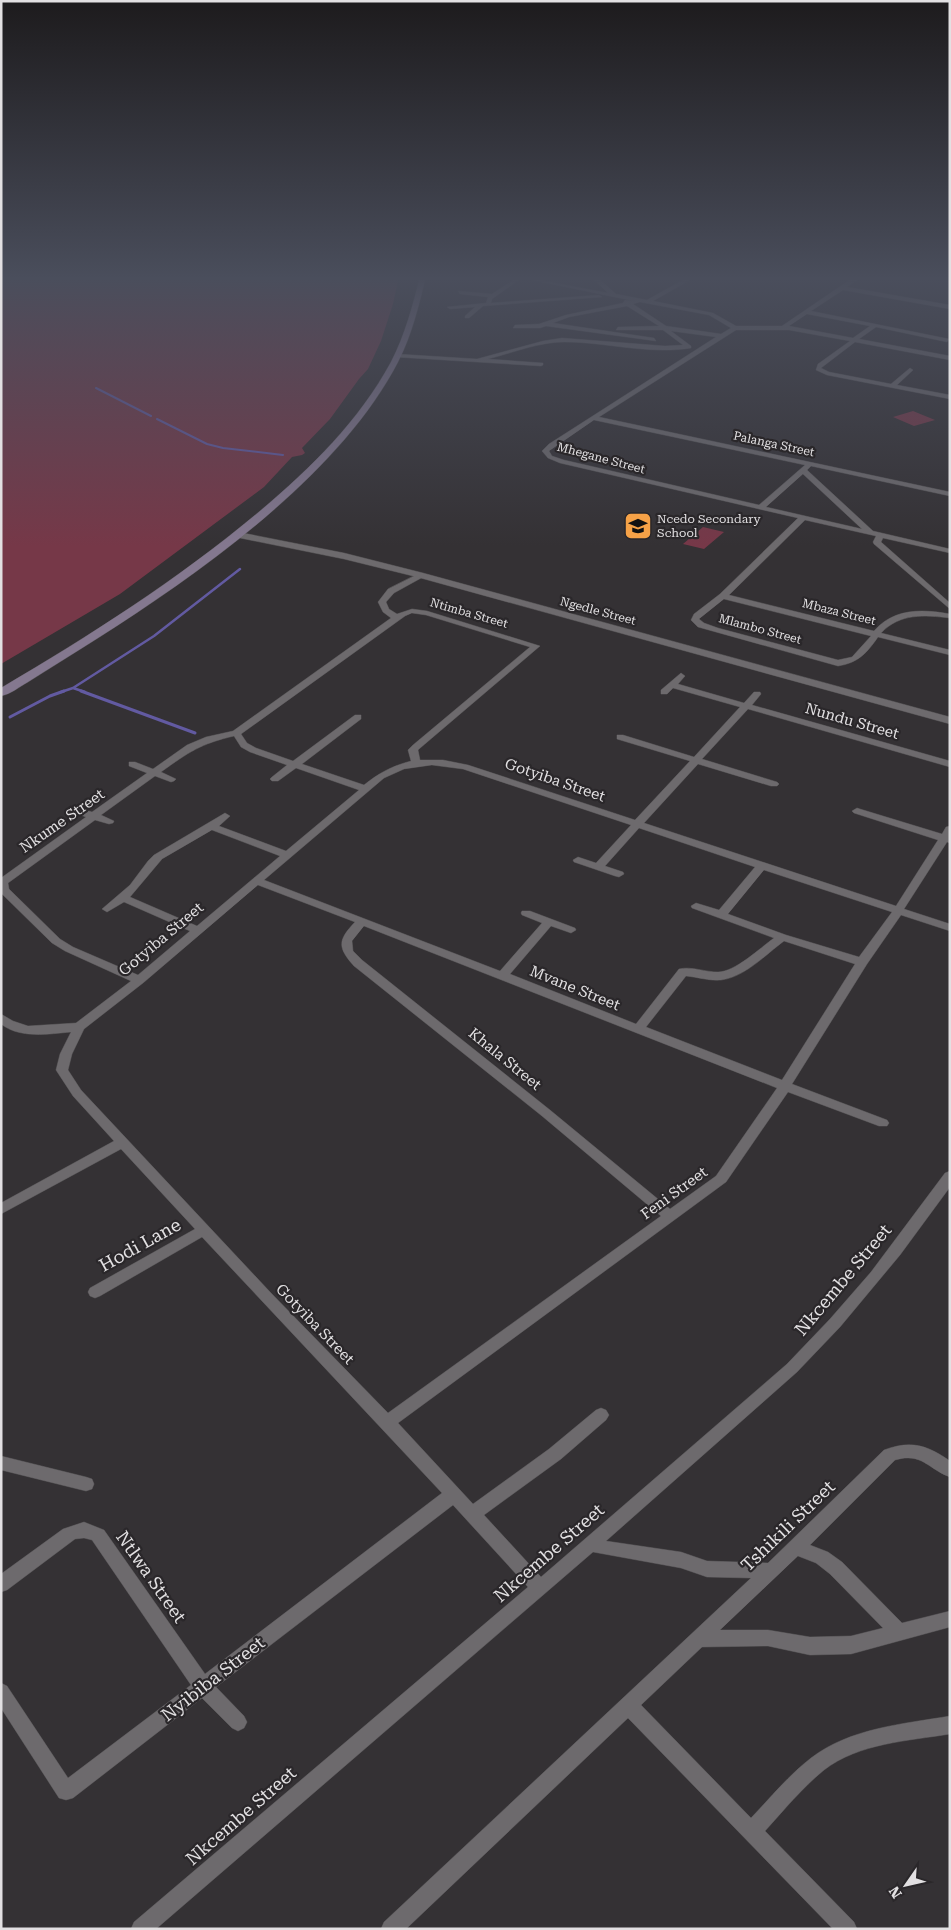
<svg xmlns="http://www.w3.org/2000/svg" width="951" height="1930" font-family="'Roboto Serif',serif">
<rect width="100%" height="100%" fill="#343134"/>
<path fill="#763848" d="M 1,276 L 399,276 L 393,304 L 381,341 L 368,369 L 359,379 L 330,419 L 302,448 L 305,453 L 302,455 L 292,457 L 264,487 L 120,594 L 1,664 Z
M 913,411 L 935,420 L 914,426 L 893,417 Z
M 703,527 L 724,532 L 704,549 L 683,544 Z"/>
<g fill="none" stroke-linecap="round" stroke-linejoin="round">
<path stroke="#625aa1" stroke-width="2" d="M 96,388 L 151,416
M 157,419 L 207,444 L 223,448 L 283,455"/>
<path stroke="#625aa1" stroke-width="2.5" d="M 61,692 L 73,688
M 85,692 L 73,688 L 154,636 L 240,569"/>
<path stroke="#625aa1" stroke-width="3" d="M 81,691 L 195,733
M 10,717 L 50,696 L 64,691"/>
<g stroke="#4f4d4f" stroke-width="1">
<path id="minor" d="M 472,276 L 532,276 L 534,279 L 608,293 L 590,276 L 596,276 L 616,294 L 647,300 L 690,276 L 697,276 L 653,301 L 713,313 L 736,326 L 782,326 L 851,279 L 850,276 L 856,276 L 857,280 L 847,287 L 950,305 L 950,309 L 843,290 L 811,311 L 949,339 L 947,342 L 876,327 L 859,339 L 950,356 L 950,360 L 855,342 L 821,368 L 829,372 L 891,384 L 910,368 L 913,370 L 912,371 L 897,385 L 950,395 L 950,399 L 827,375 L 816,370 L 818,364 L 850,341 L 789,330 L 736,330 L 599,417 L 950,492 L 950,496 L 811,466 L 807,470 L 873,531 L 950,549 L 950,553 L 883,538 L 881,542 L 950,603 L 950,609 L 874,544 L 873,542 L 876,536 L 805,520 L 729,595 L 874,631 C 894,608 922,609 950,614 L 950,618 C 924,615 900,613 881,633 L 950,650 L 950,655 L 878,637 C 867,653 858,663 838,666 L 698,627 L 691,620 L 694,614 L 720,594 L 798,518 L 560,463 L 548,458 L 542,451 L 549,444 L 716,337 L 671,331 L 691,346 L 691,348 C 649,355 606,342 564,342 C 539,342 512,353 488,359 L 543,363 L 543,365 L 541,366 L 395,357 L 395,355 L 397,354 L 477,359 L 543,341 L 562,338 L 665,346 L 683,345 L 663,330 L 616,330 L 618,327 L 659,326 L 627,306 L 569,317 L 553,323 L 654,338 L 656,341 L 546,326 L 540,328 L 513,328 L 515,325 L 539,324 L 566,315 L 623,303 L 625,300 L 634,301 L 527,279 L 520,279 L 492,299 L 491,303 L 599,295 L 602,297 L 483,306 L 469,318 L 465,318 L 465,316 L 475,307 L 450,309 L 447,307 L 486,303 L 488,297 L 460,294 L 458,291 L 492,294 L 515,279 ZM 640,302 L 709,315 L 731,328 L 721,334 L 666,326 L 633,304 ZM 807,314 L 870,326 L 853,338 L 789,326 ZM 594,420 L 805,465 L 759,505 L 564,460 L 552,456 L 549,451 ZM 803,474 L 862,529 L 766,507 ZM 724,599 L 871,636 L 852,657 L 838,660 L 718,628 L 704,623 L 699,619 Z
M 420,573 L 424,575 L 423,577 L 394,593 L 386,602 L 389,609 L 397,614 L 412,609 L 427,611 L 540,646 L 419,749 L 418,750 L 420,760 L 443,760 L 468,765 L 635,820 L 690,761 L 617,739 L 617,735 L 623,735 L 694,757 L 740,707 L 673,688 L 667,694 L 661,694 L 661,690 L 681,673 L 685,676 L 678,684 L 744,703 L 754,692 L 760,692 L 761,694 L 752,705 L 950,761 L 950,767 L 748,709 L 702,759 L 777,782 L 779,784 L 777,786 L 771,786 L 698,764 L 644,823 L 896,906 L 938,840 L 854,813 L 852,811 L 857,808 L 860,809 L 942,834 L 946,827 L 950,826 L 950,843 L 947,842 L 904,909 L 950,924 L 950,931 L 901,915 L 867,964 L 792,1084 L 887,1120 L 889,1123 L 887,1126 L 879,1126 L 788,1092 L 726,1182 L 398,1423 L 473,1504 L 549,1449 L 596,1410 L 601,1408 L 606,1410 L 609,1415 L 606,1420 L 561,1459 L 484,1515 L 541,1577 L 787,1364 L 830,1319 L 871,1272 L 945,1173 L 950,1171 L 950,1187 L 900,1255 L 840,1327 L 797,1372 L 606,1541 L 681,1552 L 707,1561 L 768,1563 L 884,1450 C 911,1440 927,1445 950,1461 L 950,1477 C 928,1469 922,1452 895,1460 L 810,1545 L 828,1552 L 842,1562 L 902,1623 L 950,1611 L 950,1627 L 851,1654 L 810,1655 L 768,1646 L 702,1647 L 641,1705 L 751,1818 C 771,1797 789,1775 811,1758 C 850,1728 903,1724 950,1716 L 950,1734 C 908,1741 859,1743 824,1770 C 802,1788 784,1810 765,1831 L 854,1922 L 857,1929 L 833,1929 L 628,1718 L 406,1929 L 381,1929 L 384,1922 L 751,1578 L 707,1577 L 681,1568 L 593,1552 L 156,1929 L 131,1929 L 134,1922 L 528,1587 L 453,1505 L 216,1687 L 244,1716 L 247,1722 L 244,1728 L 238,1731 L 232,1728 L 202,1698 L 73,1798 L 66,1800 L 59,1798 L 1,1708 L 1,1683 L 7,1686 L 68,1778 L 191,1685 L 92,1540 L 84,1538 L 75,1539 L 7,1590 L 1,1592 L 1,1574 L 63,1529 L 84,1522 L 104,1530 L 205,1674 L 442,1493 L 202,1237 L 100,1296 L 95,1298 L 90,1296 L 88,1292 L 90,1288 L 195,1229 L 121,1149 L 1,1214 L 1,1203 L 114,1141 L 73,1096 L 56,1070 L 60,1054 L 71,1032 C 49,1034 20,1039 1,1024 L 1,1014 L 13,1021 L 28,1026 L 76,1023 L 131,981 L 65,951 L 52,943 L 1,893 L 1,878 L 86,817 L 72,812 L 70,810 L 72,808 L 75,807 L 92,812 L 147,773 L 129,766 L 129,762 L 135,762 L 153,769 L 187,745 L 206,737 L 233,731 L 391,618 L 383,612 L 378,602 L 388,589 ZM 412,613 L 426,615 L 530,647 L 413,745 L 408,750 L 411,761 C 392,766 379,773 364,785 L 302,764 L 361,719 L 361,715 L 355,715 L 293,761 L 256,748 L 247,743 L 241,734 L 405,616 ZM 234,736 L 241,747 L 250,752 L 287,765 L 272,777 L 270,779 L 272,781 L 278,781 L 296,768 L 359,790 L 286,851 L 219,826 L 230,816 L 225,813 L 154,855 L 148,861 L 130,885 L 102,909 L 107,912 L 124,902 L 190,931 L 138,975 L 73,947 L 60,939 L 9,889 L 8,883 L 95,820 L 109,824 L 113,823 L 114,821 L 101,815 L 155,776 L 171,782 L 174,781 L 176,779 L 161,772 C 189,752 200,744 234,736 ZM 432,765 L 463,769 L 631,825 L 596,863 L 578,857 L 573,860 L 574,862 L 615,876 L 619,877 L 624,874 L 623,872 L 605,866 L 639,828 L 755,867 L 719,910 L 696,903 L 691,906 L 692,908 L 774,938 C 760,948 735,972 718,972 C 705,972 691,966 679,969 L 636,1024 L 510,974 L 551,926 L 571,933 L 576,930 L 575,928 L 530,911 L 522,911 L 521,913 L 522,915 L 542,923 L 500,971 L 264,880 L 384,778 L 404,769 ZM 212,830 L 280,856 L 197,926 L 130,897 L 162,859 ZM 764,870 L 892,912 L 859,957 L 786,935 L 728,914 ZM 258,885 L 355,922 C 338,940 337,947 354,966 L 542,1116 L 661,1216 L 388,1413 L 271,1293 L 81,1090 L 68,1070 L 72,1054 L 84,1029 L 143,983 ZM 364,926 L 777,1088 L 716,1176 L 670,1209 L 550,1110 L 362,960 L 353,951 L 352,941 ZM 784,941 L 855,964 L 782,1080 L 646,1027 L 686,976 C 697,977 709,981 721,980 C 745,977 765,955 784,941 ZM 798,1556 L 816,1563 L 830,1574 L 883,1628 L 851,1636 L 810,1637 L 768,1630 L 720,1630 Z
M 1,1456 L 86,1477 L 92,1479 L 94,1484 L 92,1489 L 86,1491 L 1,1470 Z"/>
</g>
<g stroke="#4f4d4f" stroke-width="1">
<path id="tertiary" d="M 238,532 L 344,553 L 423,573 L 950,717 L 950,724 L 417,577 L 344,559 L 235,537 L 233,535 Z"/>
</g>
<g stroke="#4f4d4f" stroke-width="1">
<path id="secondary" d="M 420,276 L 426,276 C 419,305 412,335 398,362 C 340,474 203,571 98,638 C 75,653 51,667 28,682 C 19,687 11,694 1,696 L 1,688 C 91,635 179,579 260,511 C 311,468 359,421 391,362 C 405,335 413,305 420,276 Z"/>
</g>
<use href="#minor" fill="#6d6a6d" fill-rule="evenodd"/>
<use href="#tertiary" fill="#6d6a6d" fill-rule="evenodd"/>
<use href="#secondary" fill="#84788f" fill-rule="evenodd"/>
</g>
<linearGradient id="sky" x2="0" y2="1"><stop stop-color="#1d1b1d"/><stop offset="0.51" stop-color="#4a4e5c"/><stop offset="1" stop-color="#4a4e5c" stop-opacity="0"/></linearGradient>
<rect width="951" height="546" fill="url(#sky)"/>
<defs>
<g id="school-square" transform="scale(1.4375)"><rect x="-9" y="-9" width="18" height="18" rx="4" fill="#f6a247" stroke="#2a272a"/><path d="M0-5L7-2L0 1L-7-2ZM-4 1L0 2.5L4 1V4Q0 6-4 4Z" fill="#111"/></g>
</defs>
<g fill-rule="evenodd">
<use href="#school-square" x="638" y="526"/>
</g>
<g text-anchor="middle" stroke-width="4.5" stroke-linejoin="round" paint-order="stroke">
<g font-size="12" fill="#e2e0e2" stroke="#2a272a">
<text transform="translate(774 444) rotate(12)" y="4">Palanga Street</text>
<text transform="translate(601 458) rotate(15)" y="4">Mhegane Street</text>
<text transform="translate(598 611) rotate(15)" y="4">Ngedle Street</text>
<text transform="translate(839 612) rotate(14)" y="4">Mbaza Street</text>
<text transform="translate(469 613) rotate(16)" y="4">Ntimba Street</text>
<text transform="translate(760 629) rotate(15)" y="4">Mlambo Street</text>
</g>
<g font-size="12" fill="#e2e0e2" stroke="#2a272a" text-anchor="start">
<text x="657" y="523">Ncedo Secondary<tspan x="657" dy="14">School</tspan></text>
</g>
<g font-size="15" fill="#e2e0e2" stroke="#2a272a">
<text transform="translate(852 721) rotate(16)" y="5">Nundu Street</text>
<text transform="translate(555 780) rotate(19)" y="5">Gotyiba Street</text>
<text transform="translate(62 821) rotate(-35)" y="5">Nkume Street</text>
<text transform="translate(161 939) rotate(-40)" y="5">Gotyiba Street</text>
<text transform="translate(575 988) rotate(22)" y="5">Mvane Street</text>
<text transform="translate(505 1059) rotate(39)" y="5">Khala Street</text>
<text transform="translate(674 1193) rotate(-36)" y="5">Feni Street</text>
<text transform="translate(315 1324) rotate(46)" y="5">Gotyiba Street</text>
</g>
<g font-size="18" fill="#e2e0e2" stroke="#2a272a">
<text transform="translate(140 1245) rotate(-29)" y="6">Hodi Lane</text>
<text transform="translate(843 1280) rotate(-50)" y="6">Nkcembe Street</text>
<text transform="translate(788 1526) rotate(-44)" y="6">Tshikili Street</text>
<text transform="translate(549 1553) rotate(-41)" y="6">Nkcembe Street</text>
<text transform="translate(151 1577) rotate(55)" y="6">Ntlwa Street</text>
<text transform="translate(213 1679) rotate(-38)" y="6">Nyibiba Street</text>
<text transform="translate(241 1816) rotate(-41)" y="6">Nkcembe Street</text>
</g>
</g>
<rect width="951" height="1930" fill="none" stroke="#e2e0e2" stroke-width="5"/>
<g transform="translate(906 1885) rotate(236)" stroke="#2a272a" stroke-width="4" paint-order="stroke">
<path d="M0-4L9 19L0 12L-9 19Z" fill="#e2e0e2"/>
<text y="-8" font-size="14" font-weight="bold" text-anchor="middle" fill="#e2e0e2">N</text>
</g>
</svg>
